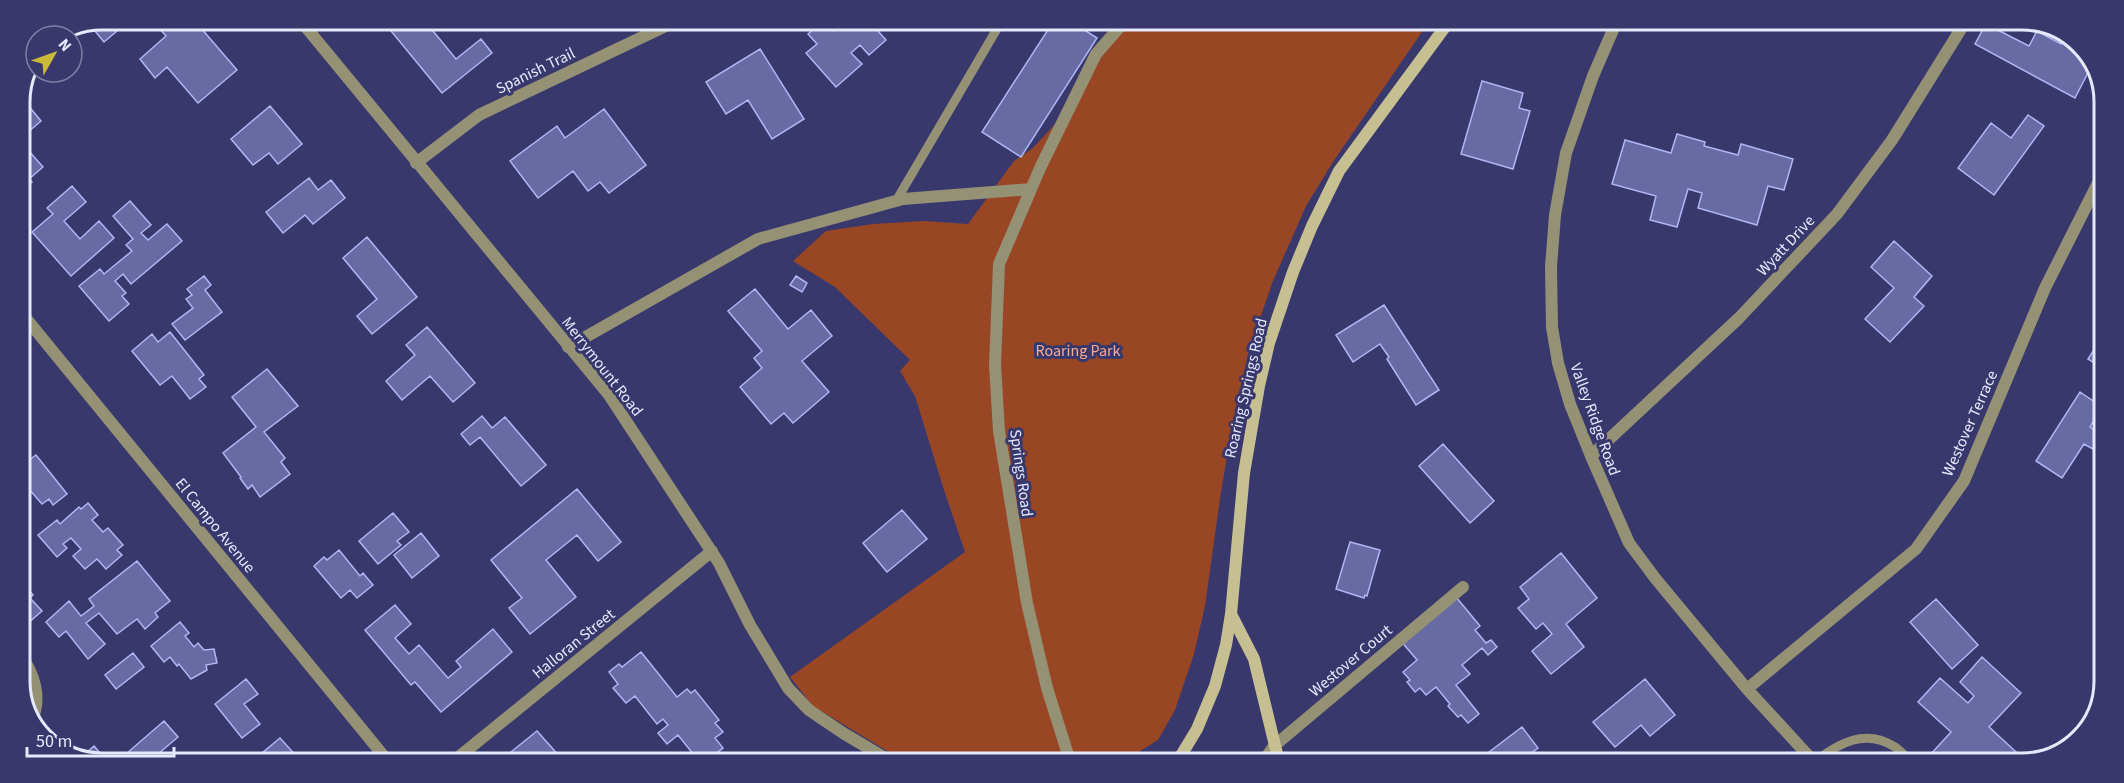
<svg xmlns="http://www.w3.org/2000/svg" width="2124" height="783" font-family="'Source Sans 3',sans-serif">
<rect width="100%" height="100%" fill="#38386d"/>
<path fill="#994625" d="M 1117,22 L 1428,23 L 1333,162 L 1306,206 L 1273,281 L 1250,347 L 1233,422 L 1221,492 L 1205,606 L 1194,654 L 1175,710 L 1158,740 L 1137,753 L 1048,761 L 931,761 L 897,757 L 813,706 L 790,677 L 965,552 L 943,487 L 915,396 L 900,371 L 910,360 L 835,287 L 793,261 L 826,231 L 873,224 L 924,221 L 968,224 L 1014,161 L 1033,148 L 1058,121 Z"/>
<path fill="#676aa3" stroke="#b1b5f4" stroke-width="1.5" d="M 102,20 L 130,20 L 104,42 L 90,25 Z
M 167,20 L 194,20 L 237,70 L 198,103 L 167,67 L 155,78 L 140,59 L 166,36 L 158,27 Z
M 382,20 L 424,20 L 456,59 L 481,39 L 492,53 L 442,93 Z
M 823,21 L 826,21 L 834,31 L 845,21 L 849,21 L 855,28 L 864,21 L 869,21 L 886,40 L 869,55 L 860,45 L 851,53 L 862,64 L 836,87 L 806,53 L 817,44 L 808,34 Z
M 1053,22 L 1072,22 L 1097,38 L 1021,157 L 982,132 Z
M 1986,24 L 2029,46 L 2037,31 L 2061,44 L 2066,36 L 2087,52 L 2092,65 L 2075,98 L 1975,44 Z
M 760,49 L 804,119 L 772,139 L 748,100 L 726,114 L 706,82 Z
M 1482,81 L 1523,93 L 1519,108 L 1530,111 L 1513,169 L 1461,154 Z
M 22,98 L 41,121 L 20,139 L 20,101 Z
M 270,106 L 302,144 L 278,164 L 269,153 L 253,165 L 231,139 Z
M 604,109 L 646,165 L 609,193 L 600,182 L 588,191 L 573,171 L 538,198 L 510,161 L 557,126 L 565,138 Z
M 2028,115 L 2044,126 L 1994,195 L 1958,168 L 1991,123 L 2011,138 Z
M 1677,134 L 1705,142 L 1704,146 L 1738,155 L 1741,144 L 1793,159 L 1784,190 L 1768,186 L 1757,225 L 1698,208 L 1702,193 L 1688,189 L 1677,227 L 1650,220 L 1656,196 L 1612,184 L 1625,140 L 1671,153 Z
M 20,146 L 25,152 L 28,150 L 43,167 L 29,179 L 32,182 L 21,192 Z
M 309,178 L 318,190 L 331,180 L 345,198 L 313,224 L 305,215 L 283,233 L 266,212 Z
M 72,186 L 86,202 L 64,221 L 80,239 L 99,221 L 114,238 L 71,276 L 32,232 L 53,214 L 47,208 Z
M 130,201 L 151,225 L 141,233 L 148,240 L 167,224 L 182,241 L 131,284 L 123,274 L 115,281 L 126,293 L 122,296 L 129,304 L 109,321 L 79,286 L 100,269 L 104,274 L 132,251 L 126,245 L 133,239 L 113,216 Z
M 367,237 L 417,297 L 372,334 L 357,316 L 377,299 L 343,258 Z
M 1894,241 L 1932,276 L 1914,297 L 1924,306 L 1890,342 L 1865,319 L 1894,288 L 1871,267 Z
M 204,276 L 211,285 L 205,290 L 222,312 L 185,340 L 172,324 L 193,308 L 186,299 L 192,295 L 187,289 Z
M 796,276 L 807,283 L 802,292 L 790,285 Z
M 755,289 L 788,329 L 811,310 L 832,336 L 802,361 L 829,392 L 793,423 L 784,413 L 771,424 L 740,387 L 762,368 L 754,358 L 762,351 L 728,311 Z
M 1384,305 L 1439,390 L 1416,405 L 1387,359 L 1389,357 L 1380,344 L 1353,362 L 1336,335 Z
M 427,327 L 475,383 L 453,402 L 430,376 L 402,400 L 386,381 L 415,355 L 406,345 Z
M 170,332 L 204,375 L 199,379 L 206,387 L 190,399 L 172,376 L 160,385 L 132,351 L 152,334 L 158,342 Z
M 2103,336 L 2102,368 L 2088,359 Z
M 267,369 L 298,406 L 264,432 L 285,458 L 281,462 L 290,474 L 260,497 L 252,485 L 248,489 L 240,478 L 241,477 L 223,453 L 256,427 L 232,397 Z
M 2080,392 L 2102,407 L 2090,427 L 2102,435 L 2102,454 L 2084,444 L 2062,478 L 2036,461 Z
M 20,416 L 28,426 L 20,433 Z
M 482,416 L 492,428 L 505,417 L 546,465 L 521,486 L 480,437 L 470,445 L 461,434 Z
M 1443,444 L 1494,501 L 1470,523 L 1419,466 Z
M 22,454 L 28,461 L 36,455 L 67,494 L 53,505 L 49,499 L 42,504 L 29,489 L 25,492 L 20,486 L 20,456 Z
M 577,489 L 621,542 L 598,561 L 577,535 L 546,560 L 576,597 L 530,634 L 509,608 L 522,598 L 491,560 Z
M 88,503 L 98,515 L 92,520 L 103,532 L 108,528 L 123,545 L 117,550 L 122,555 L 106,569 L 97,559 L 85,569 L 73,556 L 81,549 L 71,538 L 63,544 L 67,548 L 57,557 L 38,535 L 57,520 L 60,524 L 79,507 L 81,509 Z
M 902,510 L 927,539 L 887,572 L 863,543 Z
M 393,513 L 409,532 L 397,541 L 401,545 L 378,564 L 359,541 Z
M 421,533 L 439,556 L 412,578 L 394,555 Z
M 1350,542 L 1380,550 L 1367,596 L 1365,595 L 1364,598 L 1336,589 Z
M 339,550 L 360,576 L 363,573 L 373,585 L 357,598 L 350,590 L 341,598 L 314,566 L 324,557 L 327,560 Z
M 1561,553 L 1597,598 L 1566,624 L 1584,647 L 1551,674 L 1532,651 L 1552,634 L 1543,623 L 1536,629 L 1518,608 L 1529,599 L 1520,587 Z
M 137,561 L 170,601 L 155,613 L 158,617 L 145,629 L 137,619 L 117,634 L 99,613 L 86,623 L 105,644 L 88,659 L 66,631 L 59,637 L 46,622 L 69,601 L 81,616 L 94,606 L 89,599 Z
M 21,581 L 33,595 L 30,598 L 42,611 L 20,630 Z
M 1456,597 L 1480,626 L 1475,630 L 1486,643 L 1491,640 L 1497,647 L 1488,655 L 1482,648 L 1462,665 L 1470,674 L 1456,685 L 1479,714 L 1468,723 L 1461,715 L 1458,717 L 1448,706 L 1450,704 L 1436,687 L 1426,695 L 1420,688 L 1415,692 L 1407,682 L 1410,680 L 1403,672 L 1417,660 L 1401,641 Z
M 1936,599 L 1978,645 L 1952,669 L 1910,622 Z
M 395,605 L 411,624 L 395,638 L 409,654 L 419,645 L 448,678 L 461,667 L 456,661 L 493,629 L 512,652 L 441,712 L 415,682 L 411,685 L 365,630 Z
M 180,622 L 189,633 L 185,636 L 194,647 L 198,643 L 204,650 L 214,649 L 217,663 L 206,665 L 207,670 L 191,679 L 179,664 L 177,666 L 170,657 L 164,662 L 151,646 Z
M 641,652 L 677,697 L 687,689 L 691,693 L 695,690 L 719,720 L 715,723 L 723,732 L 715,738 L 723,748 L 707,760 L 698,760 L 678,735 L 667,744 L 658,733 L 668,725 L 663,719 L 657,724 L 635,696 L 626,703 L 613,688 L 618,684 L 609,672 L 619,664 L 622,667 Z
M 133,653 L 144,667 L 116,689 L 105,675 Z
M 1982,657 L 2021,693 L 1989,727 L 2027,762 L 2022,763 L 1938,763 L 1930,755 L 1951,732 L 1918,702 L 1940,678 L 1968,703 L 1974,696 L 1960,682 Z
M 246,679 L 258,694 L 244,704 L 260,724 L 242,738 L 215,704 Z
M 1645,679 L 1675,715 L 1650,736 L 1641,725 L 1615,747 L 1593,722 Z
M 164,721 L 178,737 L 152,759 L 130,759 L 126,754 Z
M 1522,727 L 1538,748 L 1519,762 L 1476,762 Z
M 537,731 L 560,757 L 556,760 L 501,760 Z
M 280,738 L 298,758 L 301,755 L 305,760 L 255,759 Z
M 94,746 L 105,759 L 79,759 Z"/>
<g fill="none" stroke-linecap="round" stroke-linejoin="round">
<path stroke="#959175" stroke-width="9" d="M 896,201 L 1001,22
M 1814,762 C 1839,743 1865,728 1895,747 C 1901,751 1907,758 1912,763"/>
<path stroke="#959175" stroke-width="12" d="M 300,20 L 609,395 L 719,563 L 750,625 L 788,688 L 809,710 L 843,733 L 890,761
M 1616,23 L 1593,76 L 1566,153 L 1555,215 L 1551,267 L 1552,327 L 1558,363 L 1570,404 L 1591,456 L 1629,543 L 1655,578 L 1747,689 L 1815,763
M 416,163 L 479,115 L 676,21
M 20,311 L 387,760
M 568,347 L 758,239 L 903,199 L 1031,189
M 1591,456 L 1739,318 L 1837,214 L 1892,140 L 1964,24
M 20,654 C 34,673 42,697 32,720
M 1747,689 L 1916,549 L 1964,481 L 2045,288 L 2104,171
M 455,760 L 712,551
M 1070,761 L 1047,688 L 1027,603 L 999,431 L 995,365 L 999,264 L 1041,166 L 1096,54 L 1124,22
M 1263,762 L 1274,746 L 1463,587"/>
<path stroke="#c5bf91" stroke-width="12" d="M 1231,614 L 1254,659 L 1279,762
M 1177,762 L 1197,729 L 1215,686 L 1226,645 L 1231,614 L 1244,473 L 1259,386 L 1269,343 L 1293,272 L 1312,226 L 1339,171 L 1448,23"/>
</g>
<g text-anchor="middle" stroke-width="6" stroke-linejoin="round" paint-order="stroke">
<g font-size="16" fill="#e6e9fc" stroke="#38386d">
<text transform="translate(535 70) rotate(-26)" y="6">Spanish Trail</text>
<text transform="translate(1785 245) rotate(-47)" y="6">Wyatt Drive</text>
<text transform="translate(603 366) rotate(52)" y="6">Merrymount Road</text>
<text transform="translate(1245 388) rotate(-77)" y="6">Roaring Springs Road</text>
<text transform="translate(1596 419) rotate(70)" y="6">Valley Ridge Road</text>
<text transform="translate(1969 423) rotate(-66)" y="6">Westover Terrace</text>
<text transform="translate(1022 473) rotate(82)" y="6">Springs Road</text>
<text transform="translate(216 525) rotate(51)" y="6">El Campo Avenue</text>
<text transform="translate(573 643) rotate(-39)" y="6">Halloran Street</text>
<text transform="translate(1350 660) rotate(-40)" y="6">Westover Court</text>
</g>
<g font-size="16" fill="#f7ab8e" stroke="#38386d">
<text x="1078" y="356">Roaring Park</text>
</g>
</g>
<path d="M0 0H2124V783H0ZM102 30H2022A72 72 0 0 1 2094 102V681A72 72 0 0 1 2022 753H102A72 72 0 0 1 30 681V102A72 72 0 0 1 102 30Z" fill="#38386d" fill-rule="evenodd"/>
<path fill="none" stroke="#e6e9fc" stroke-width="3" d="M102 30H2022A72 72 0 0 1 2094 102V681A72 72 0 0 1 2022 753H102A72 72 0 0 1 30 681V102A72 72 0 0 1 102 30Z"/>
<g transform="translate(54 54) rotate(50)"><circle r="28" fill="#38386d" stroke="#7e7fa6" stroke-width="1.5"/>
<path d="M0-4.5L10 22L0 15L-10 22Z" fill="#cbba39"/>
<text y="-9" font-size="16" font-weight="bold" text-anchor="middle" fill="#e6e9fc">N</text>
</g>
<path d="M27 747v9h147v-9" fill="none" stroke="#e6e9fc" stroke-width="3"/>
<text x="36" y="747" font-size="18" fill="#e6e9fc" stroke="#38386d" stroke-width="4.5" paint-order="stroke">50 m</text>
</svg>
